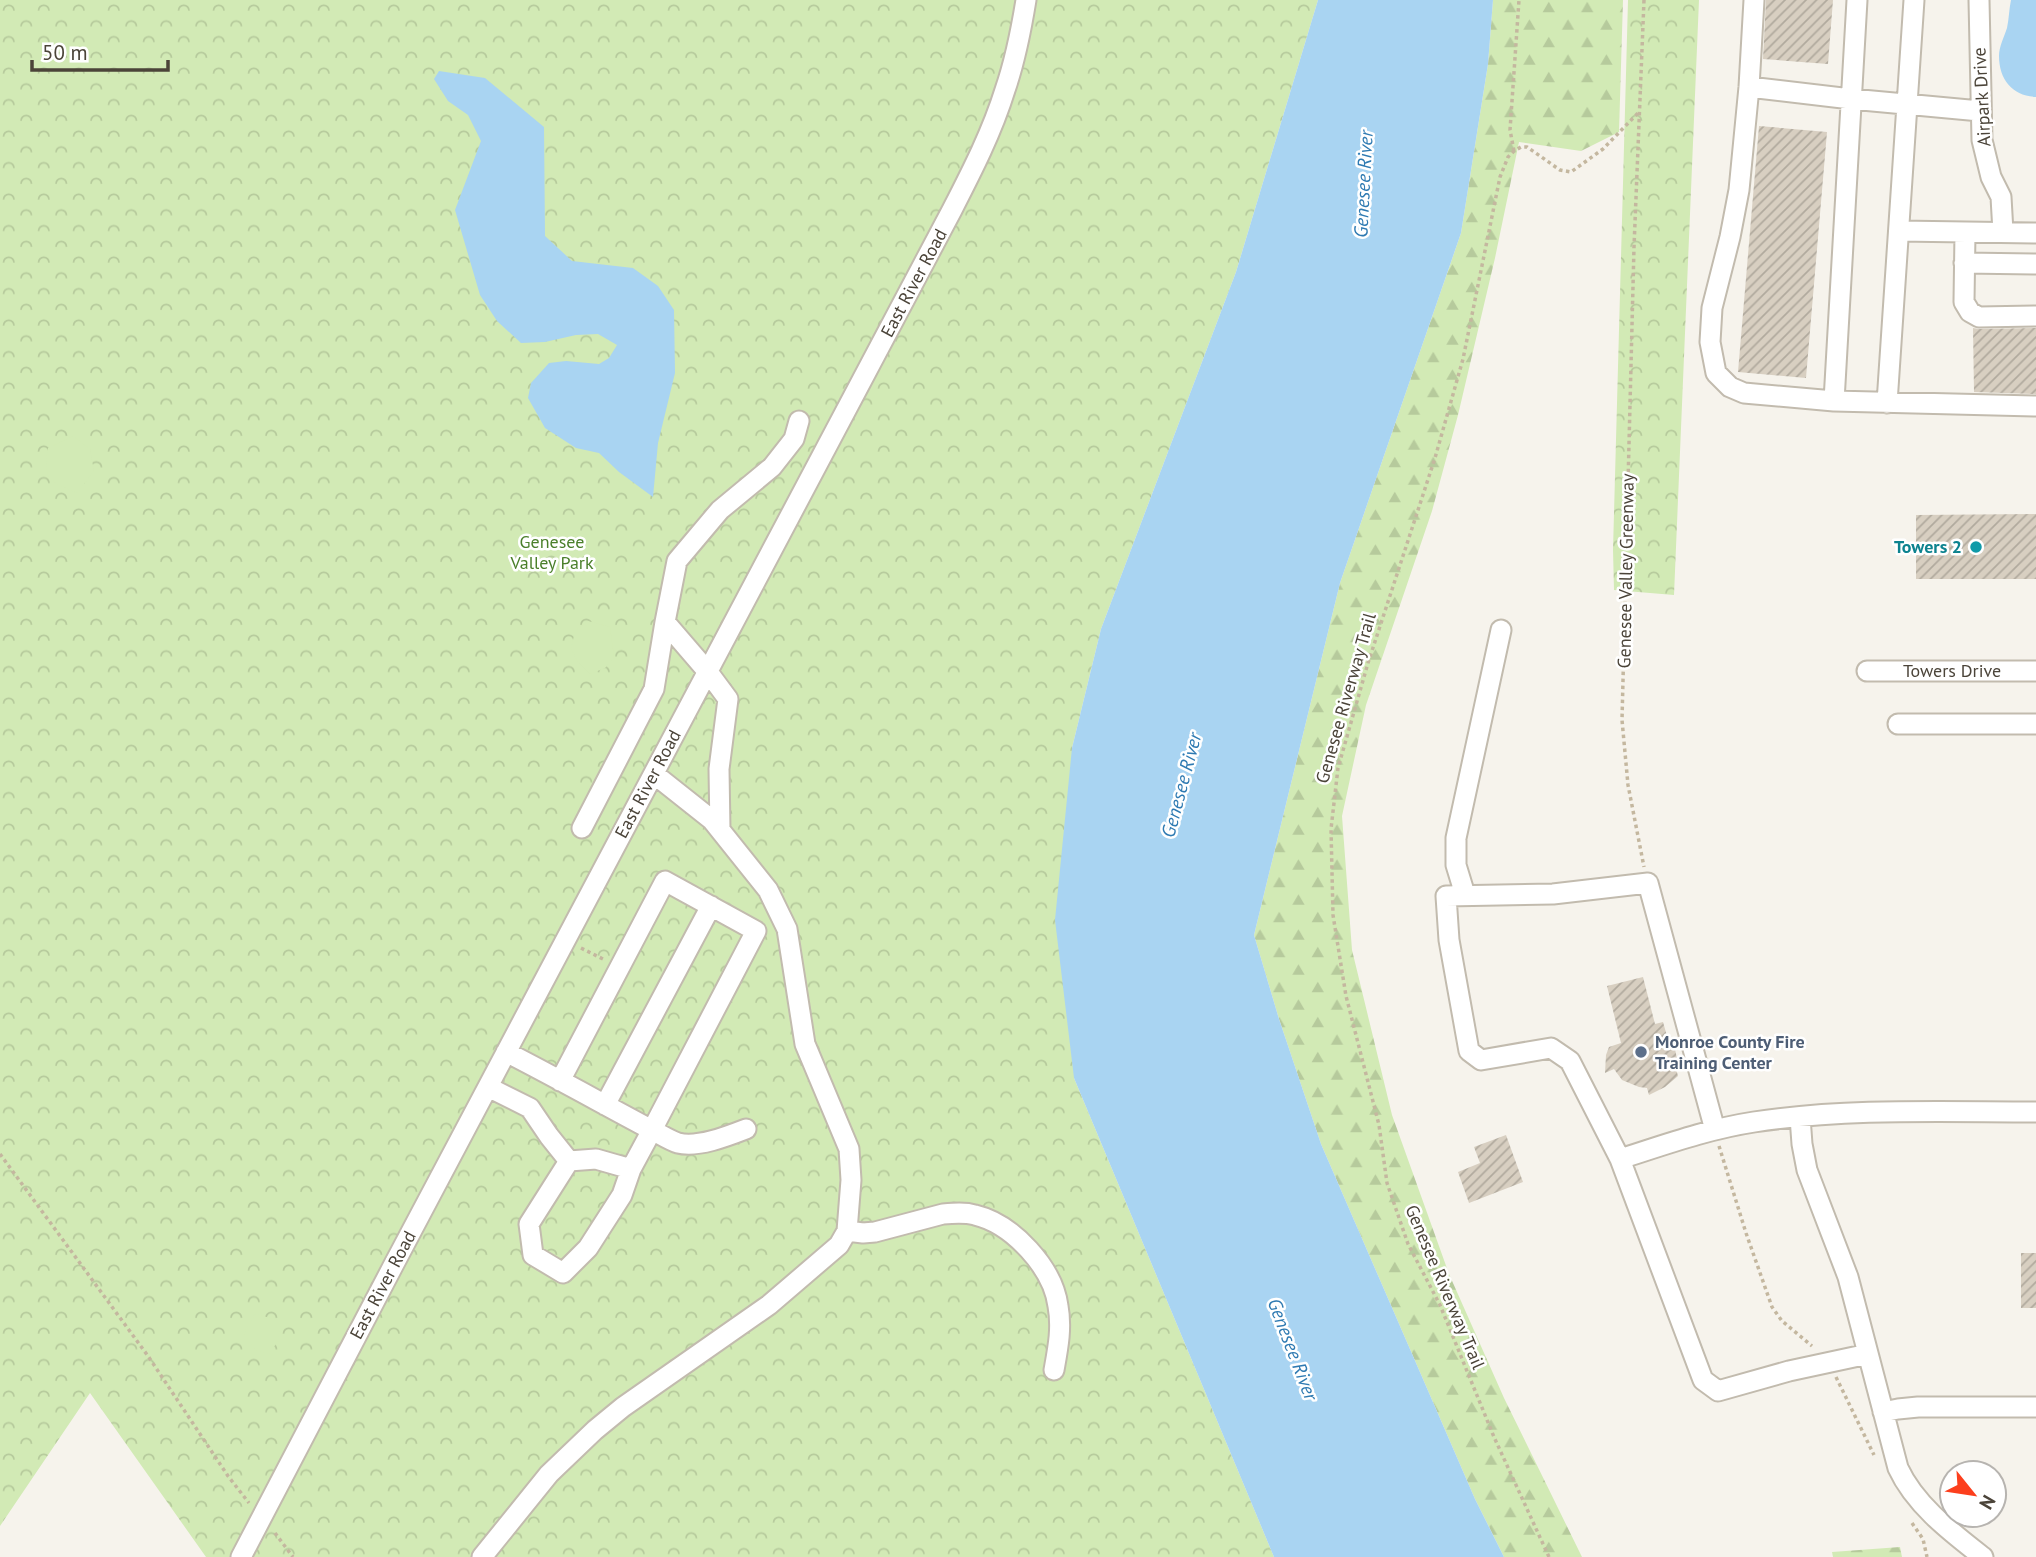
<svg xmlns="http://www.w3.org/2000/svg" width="2036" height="1557" font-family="'PT Sans',sans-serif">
<defs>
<pattern id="forest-firs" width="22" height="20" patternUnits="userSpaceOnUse" patternTransform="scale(1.75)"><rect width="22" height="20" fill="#d2eab5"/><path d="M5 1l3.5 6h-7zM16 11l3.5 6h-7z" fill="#b6ca9c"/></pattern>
<pattern id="park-crowns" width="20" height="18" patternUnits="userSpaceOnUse" patternTransform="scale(1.75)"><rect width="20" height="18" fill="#d2eab5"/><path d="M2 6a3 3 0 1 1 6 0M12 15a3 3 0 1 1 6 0" fill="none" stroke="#b6ca9c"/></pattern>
<pattern id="building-hatch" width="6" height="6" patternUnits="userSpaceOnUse" patternTransform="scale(1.75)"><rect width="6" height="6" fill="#d8cfc1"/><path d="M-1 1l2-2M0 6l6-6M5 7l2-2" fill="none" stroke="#b1aa9e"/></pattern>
</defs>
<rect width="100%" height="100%" fill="#f6f3ec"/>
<path fill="url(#forest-firs)" d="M 1493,0 L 1623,0 L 1619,132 L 1581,151 L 1519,142 L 1495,258 L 1458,415 L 1432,511 L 1366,705 L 1342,816 L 1352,950 L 1392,1115 L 1449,1274 L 1504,1398 L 1582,1557 L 1504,1557 L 1475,1499 L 1321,1144 L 1279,1019 L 1254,935 L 1340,583 L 1461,233 L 1488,64 Z
M 1900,1547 L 1902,1557 L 1833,1557 L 1832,1552 Z"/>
<path fill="url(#park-crowns)" d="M 0,0 L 1318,0 L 1236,272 L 1101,629 L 1072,748 L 1074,1078 L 1274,1557 L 206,1557 L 90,1393 L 0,1526 Z
M 1628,0 L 1699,0 L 1674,595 L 1614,590 L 1613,550 Z"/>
<path fill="#d2eab5" d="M 73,436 L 90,449 L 94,471 L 77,493 C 50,481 42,480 48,448 Z
M 588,621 L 610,627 L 614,657 L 605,668 L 590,674 L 578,662 L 571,649 L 575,631 Z
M 255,1314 L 282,1321 L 278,1341 L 269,1354 L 255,1350 L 244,1333 Z"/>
<path fill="#a9d4f2" d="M 1318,0 L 1493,0 L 1488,64 L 1461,233 L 1340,583 L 1254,935 L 1279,1019 L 1321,1144 L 1475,1499 L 1504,1557 L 1274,1557 L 1074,1078 L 1055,920 L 1072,748 L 1101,629 L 1236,272 Z
M 2011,0 L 2036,0 L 2036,97 C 2013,96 1999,80 1999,56 C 1999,47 2004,37 2007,28 C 2009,19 2009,9 2011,0 Z
M 439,71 L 485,78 L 544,127 L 545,236 L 572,261 L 633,268 L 658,286 L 674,310 L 675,373 L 658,443 L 653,497 L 619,472 L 599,453 L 576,448 L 545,428 L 528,398 L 531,383 L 549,363 L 566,361 L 599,364 L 609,358 L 617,345 L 598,334 L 576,335 L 545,342 L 521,343 L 497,321 L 480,295 L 455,210 L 481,141 L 468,115 L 448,101 L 434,79 Z"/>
<path fill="url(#building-hatch)" d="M 1766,0 L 1833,0 L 1828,64 L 1763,59 Z
M 1759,126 L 1827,132 L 1806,378 L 1738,372 Z
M 1973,328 L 1979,329 L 2036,328 L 2036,394 L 1974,392 Z
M 2036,514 L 2036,579 L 1916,579 L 1916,515 Z
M 1643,977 L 1655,1024 L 1663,1022 L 1671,1050 L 1675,1049 L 1678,1064 L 1675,1065 L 1678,1076 L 1665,1087 L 1649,1095 L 1647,1088 L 1639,1087 L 1622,1080 L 1614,1069 L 1605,1073 L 1606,1055 L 1609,1047 L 1621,1043 L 1607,986 Z
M 1506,1135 L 1523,1182 L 1469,1203 L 1458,1172 L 1480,1163 L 1474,1147 Z
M 2021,1253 L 2036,1253 L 2036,1308 L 2021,1308 Z"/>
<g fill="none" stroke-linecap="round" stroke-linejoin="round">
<g stroke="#c2bbae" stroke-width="23">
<path id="minor" d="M 1754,0 L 1749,87 L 1739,190 L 1730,237 L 1712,308 L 1710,342 L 1716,373 L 1730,387 L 1744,393 L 1834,401
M 1857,0 L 1834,401 L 2036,406
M 1979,0 L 1982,140 L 1991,177 L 2001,197 L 2003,232
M 1749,87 L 1851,99 L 1980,111
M 1899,231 L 2036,233
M 1965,233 L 1964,302 L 1970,312 L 1979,317 L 2036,316
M 1964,263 L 2036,264
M 1887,403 L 1914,0
M 665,622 L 708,672 L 728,699 L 719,769 L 720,830
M 1867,671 L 2036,671
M 1898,724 L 2036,724
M 582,828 L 654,689 L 665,622 L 677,561 L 720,510 L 772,467 L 794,439 L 799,421
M 1463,896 L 1463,888 L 1456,865 L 1456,838 L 1501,630
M 506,1052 C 555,1077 603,1104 652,1130 L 756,931 L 665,881 L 560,1081
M 488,1087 L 530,1108 L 549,1136 L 569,1161 L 529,1224 L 533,1255 L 563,1273 L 588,1248 L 622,1195 L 631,1169 L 652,1130 C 660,1134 669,1140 678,1143 C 698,1148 728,1136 746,1129
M 605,1105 L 711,906
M 1800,1117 L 1802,1144 L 1807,1170 L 1848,1277 L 1898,1468 C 1915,1505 1951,1532 1983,1557
M 1715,1130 L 1648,883 L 1553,894 L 1446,896 L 1449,940 L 1469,1051 L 1481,1060 L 1551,1048 L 1570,1061 L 1620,1159 L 1703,1380 L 1718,1391 L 1789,1371 L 1868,1354
M 1620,1159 C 1664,1145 1708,1129 1754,1122 C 1847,1108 1942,1112 2036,1112
M 569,1161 L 596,1159 L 631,1169
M 847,1231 L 863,1233 L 875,1232 L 943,1214 C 954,1213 965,1212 975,1215 C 1013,1224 1053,1268 1058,1306 C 1062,1328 1058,1348 1054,1370
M 1883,1412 L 1898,1409 L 1918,1407 L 2036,1407
M 241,1557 L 393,1266 L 952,210 C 972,171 992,132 1005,90 C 1015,61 1021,31 1026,0
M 482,1557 L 549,1474 L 595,1430 L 623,1407 L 769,1305 L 839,1245 L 847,1231 L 851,1180 L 849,1149 L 805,1044 L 787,929 L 768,890 L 712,820 L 654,774"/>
</g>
<path stroke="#c4b79f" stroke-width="3.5" stroke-dasharray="3.5 3.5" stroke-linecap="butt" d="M 1644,0 L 1634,247 L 1622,720 L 1628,785 L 1644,867
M 1514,151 L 1510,130 L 1519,0
M 581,948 L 605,960
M 1719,1146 L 1746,1233 L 1772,1307 L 1782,1321 L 1812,1346
M 0,1154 L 148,1356 L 228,1476 L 249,1503
M 1836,1377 L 1874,1455
M 1912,1523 L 1923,1539 L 1927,1557
M 275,1533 L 293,1557
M 1549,1557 L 1494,1437 L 1440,1305 L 1408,1244 L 1387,1183 L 1379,1125 L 1346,996 L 1333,915 L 1331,829 L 1338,768 L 1368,663 L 1435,458 L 1463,359 L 1500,177 L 1508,157 L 1514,151 L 1521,147 L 1527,147 L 1560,170 L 1571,172 L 1603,149 L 1639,112"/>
<use href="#minor" stroke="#fff" stroke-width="19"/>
</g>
<circle fill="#0f9aa8" stroke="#fff" stroke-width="2.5" cx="1976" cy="547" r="7"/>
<circle fill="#5c6f8a" stroke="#fff" stroke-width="2.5" cx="1641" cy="1052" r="7"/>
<g text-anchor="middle" stroke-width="5" stroke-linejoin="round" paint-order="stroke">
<g font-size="18" fill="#4b4439" stroke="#fff">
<text transform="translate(1982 97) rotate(-93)" y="6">Airpark Drive</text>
<text transform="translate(914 283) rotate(-62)" y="6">East River Road</text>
<text transform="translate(1626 571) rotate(-89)" y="6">Genesee Valley Greenway</text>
<text x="1952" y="677">Towers Drive</text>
<text transform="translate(1346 698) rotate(-74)" y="6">Genesee Riverway Trail</text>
<text transform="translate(648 784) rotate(-62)" y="6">East River Road</text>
<text transform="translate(383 1285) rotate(-62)" y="6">East River Road</text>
<text transform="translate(1445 1287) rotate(67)" y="6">Genesee Riverway Trail</text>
</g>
<g font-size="18" fill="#4a7f2a" stroke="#fff">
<text x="552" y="548">Genesee<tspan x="552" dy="21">Valley Park</tspan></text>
</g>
<g font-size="18" font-weight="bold" fill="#0d838f" stroke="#fff" text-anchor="end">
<text x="1962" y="553">Towers 2</text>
</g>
<g font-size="18" font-weight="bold" fill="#4e5e75" stroke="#fff" text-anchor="start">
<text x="1655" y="1048">Monroe County Fire<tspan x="1655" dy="21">Training Center</tspan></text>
</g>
<g font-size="19" font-style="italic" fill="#2e7ab2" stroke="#fff">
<text transform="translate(1363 184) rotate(-87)" y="7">Genesee River</text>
<text transform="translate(1181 785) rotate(-75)" y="7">Genesee River</text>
<text transform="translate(1293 1349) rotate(69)" y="7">Genesee River</text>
</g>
</g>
<g transform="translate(1973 1494) rotate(120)"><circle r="33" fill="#ffffff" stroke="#b7b4b0" stroke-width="2"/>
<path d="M0-5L12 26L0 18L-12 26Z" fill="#fc3f1d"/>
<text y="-10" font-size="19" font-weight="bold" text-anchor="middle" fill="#4b4439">N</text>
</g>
<path d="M32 60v10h136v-10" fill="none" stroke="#4b4439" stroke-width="3.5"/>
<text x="42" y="60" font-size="21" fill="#4b4439" stroke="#ffffff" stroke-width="5" paint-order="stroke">50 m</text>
</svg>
